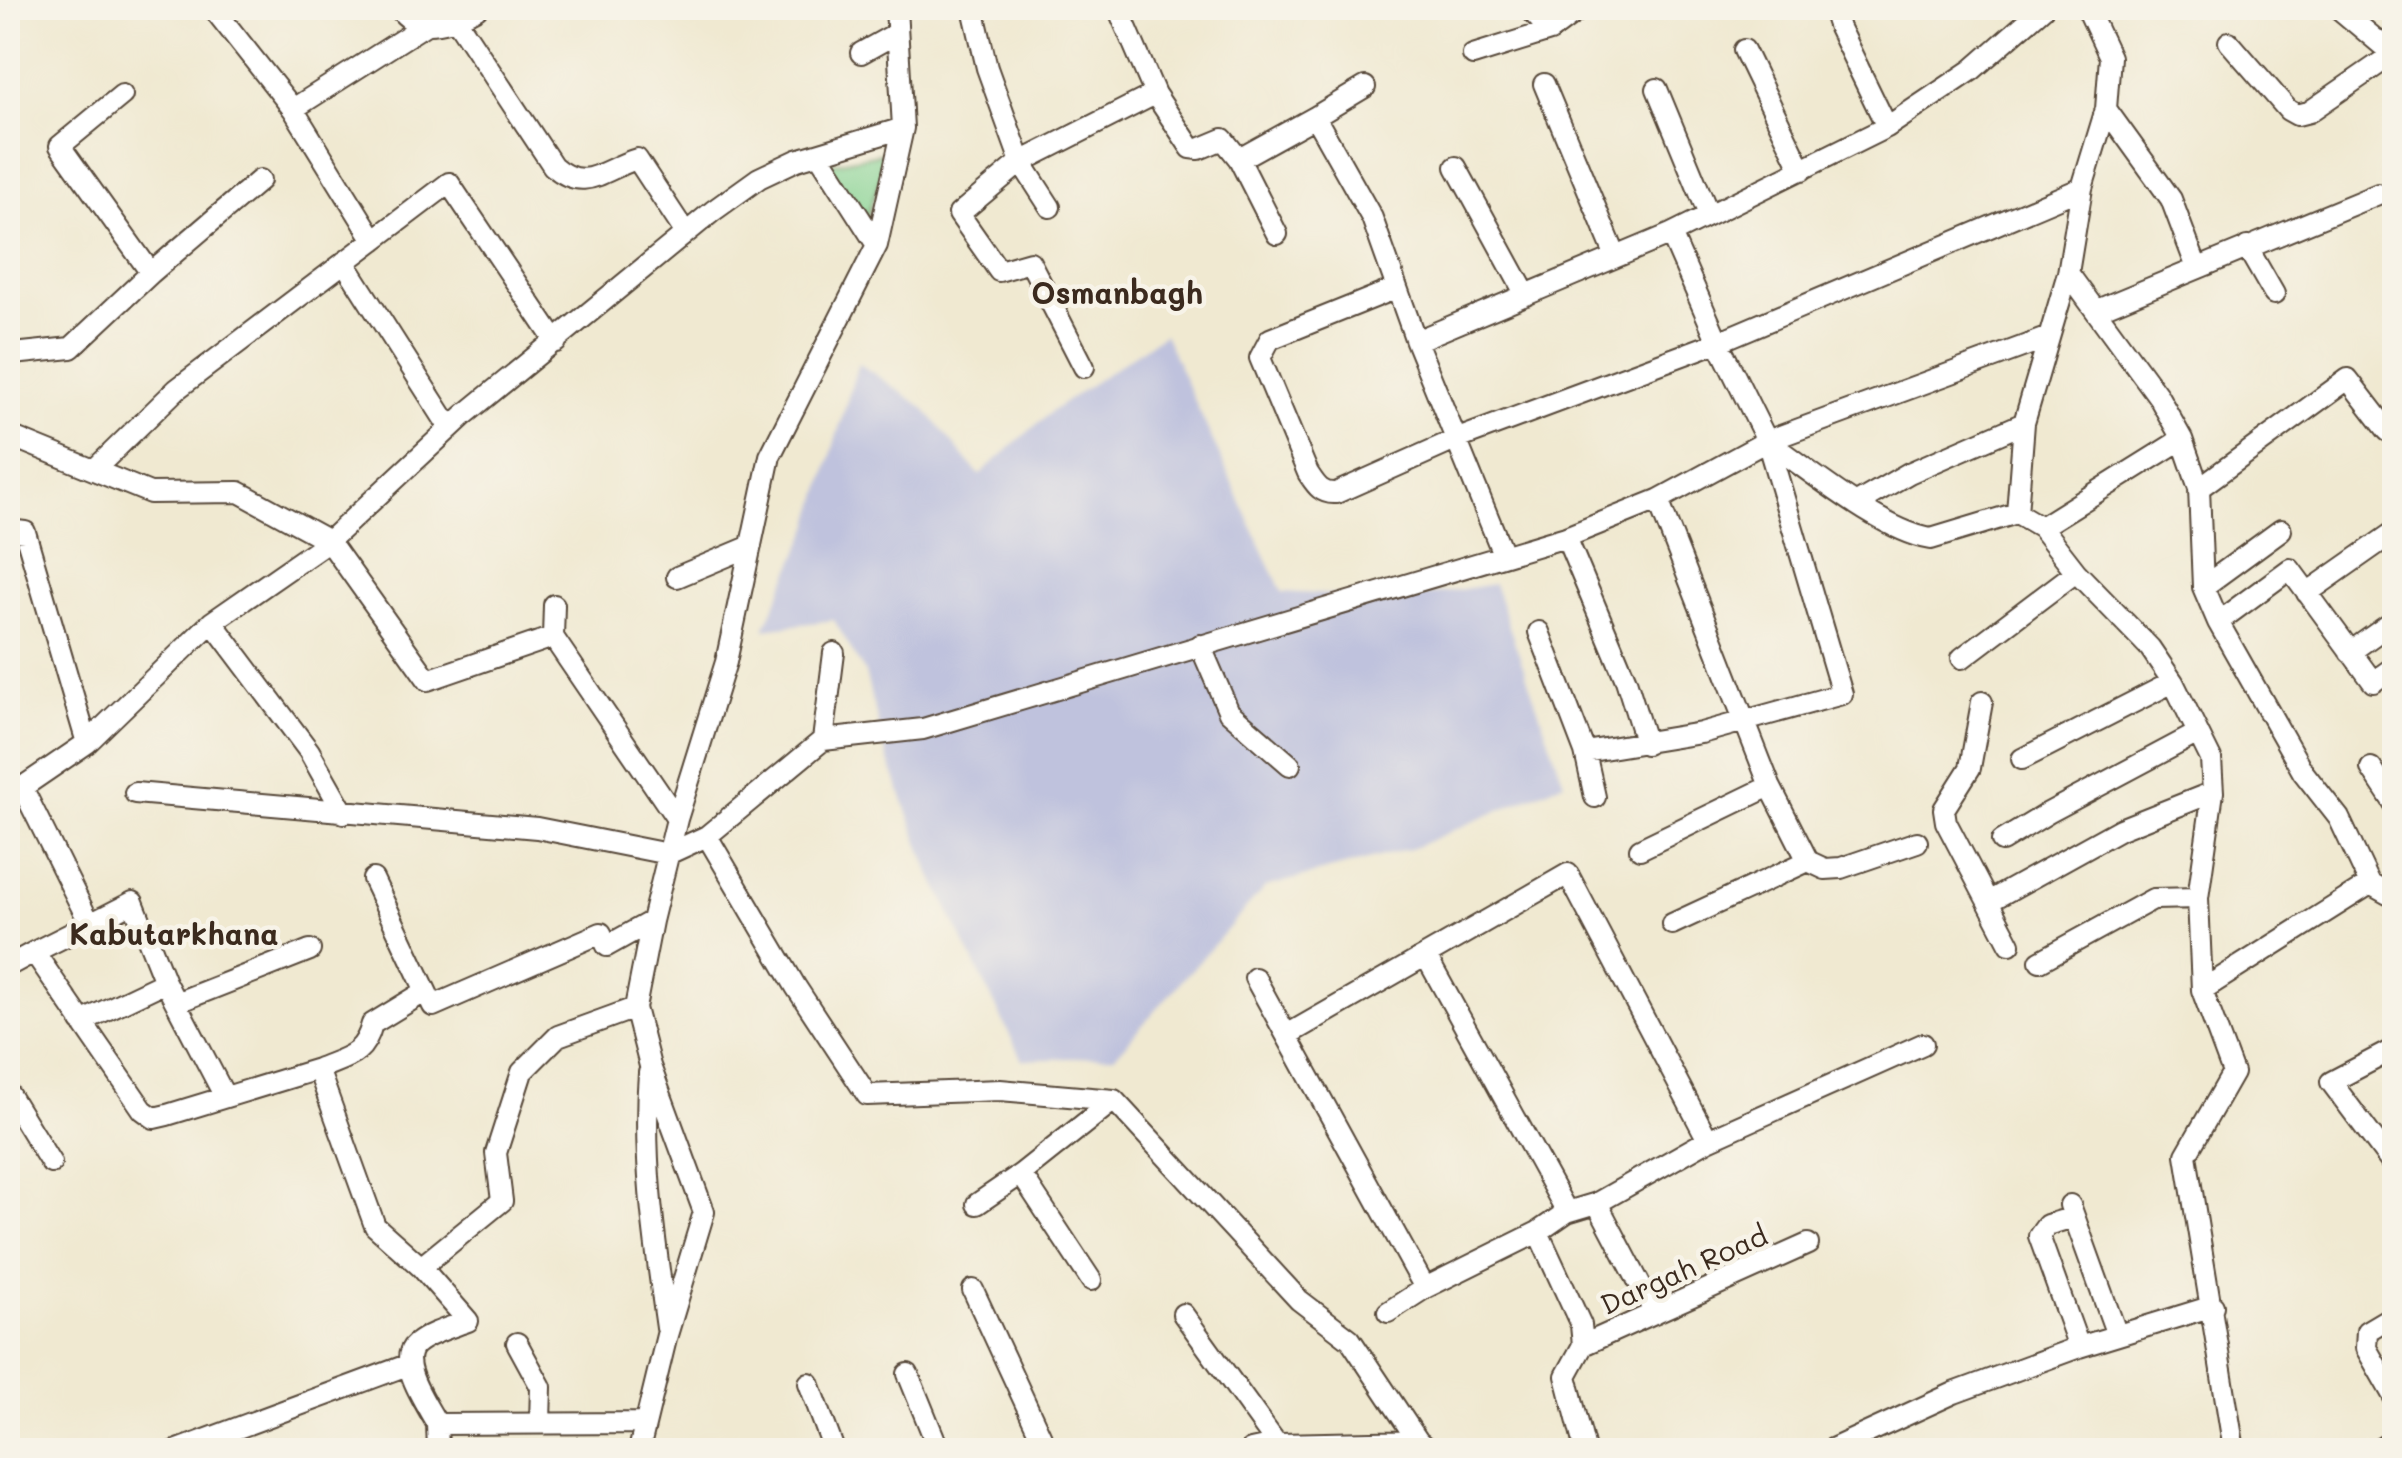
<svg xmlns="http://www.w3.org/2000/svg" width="2402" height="1458" font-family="Mali,sans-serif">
<rect width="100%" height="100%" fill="#f7f3e8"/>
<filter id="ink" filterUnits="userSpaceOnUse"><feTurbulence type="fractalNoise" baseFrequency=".01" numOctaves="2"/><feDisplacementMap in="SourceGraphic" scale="20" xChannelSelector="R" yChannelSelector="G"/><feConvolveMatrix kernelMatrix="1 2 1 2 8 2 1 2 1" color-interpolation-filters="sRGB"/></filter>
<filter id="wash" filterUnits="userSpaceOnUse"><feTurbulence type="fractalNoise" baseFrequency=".0048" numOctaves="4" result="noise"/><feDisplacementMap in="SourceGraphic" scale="40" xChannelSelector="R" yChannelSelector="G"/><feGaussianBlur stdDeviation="2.25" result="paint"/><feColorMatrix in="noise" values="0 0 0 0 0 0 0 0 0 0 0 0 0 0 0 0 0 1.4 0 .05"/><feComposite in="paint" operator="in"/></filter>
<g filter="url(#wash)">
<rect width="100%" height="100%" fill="#f0e9d1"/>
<path fill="#bfc2dd" d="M 1164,334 L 1282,592 L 1403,599 L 1494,584 L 1564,782 L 1413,848 L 1265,887 L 1115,1056 L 1022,1060 L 929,870 L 886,753 L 865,673 L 834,620 L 764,629 L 810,527 L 858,363 L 923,407 L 979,475 L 1051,412 Z"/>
<path fill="#84d291" stroke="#607e58" stroke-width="2.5" d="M 889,152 L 862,232 L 820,166 Z"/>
</g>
<g filter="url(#ink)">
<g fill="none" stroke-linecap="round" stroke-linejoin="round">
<g stroke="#564739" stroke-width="24">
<path id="minor" d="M 213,8 L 293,109 L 374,240
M 399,8 C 418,36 452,22 477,8
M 973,8 L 987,68 L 1021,162 L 959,214 L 999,271 L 1030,262 L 1084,367
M 1529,8 L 1550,31
M 1839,8 L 1836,19 L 1839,28 L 1887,127
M 2087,8 L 2110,57 L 2106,109 L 2082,188 L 2068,273 L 2024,423 L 2017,513 L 2041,527 L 2076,572 L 2150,648 L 2173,682 L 2211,759 L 2213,792 L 2198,898 L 2202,990 L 2233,1073 L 2186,1155 L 2234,1450
M 2338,8 L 2394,55
M 456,19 L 553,166 C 585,194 603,169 637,159 L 685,232
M 2229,42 L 2288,110 L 2297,115 L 2309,112 L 2393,54
M 1744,50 L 1802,170
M 861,53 L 897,33
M 1473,55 L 1550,31 L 1581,8
M 1544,84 L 1616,257
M 1657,89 L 1709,215
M 1155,94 L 1191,148 L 1199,149 L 1223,139 L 1239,159 L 1315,117 L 1372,218 L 1416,341 L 1503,554
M 122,95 L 60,146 L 151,273
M 293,109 L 425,25
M 2106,109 L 2171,199 L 2197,268
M 1315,117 L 1365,87
M 820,156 L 877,245
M 1239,159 L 1277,234
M 1456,167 L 1526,295
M 1050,207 L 1021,162 L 1155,94 L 1118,8
M 2247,247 L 2274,294
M 344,262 L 450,428
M 2068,273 L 2158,396 L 2182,439
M 1397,288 L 1270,339 L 1260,358 L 1308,473 C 1316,485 1321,494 1336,493 L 1455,440 L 1718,342 L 2082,188
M 2097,310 L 2378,194
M 1416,341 L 1671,234 L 1887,127 L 1972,70 L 2043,8
M 8,360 L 13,354 L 71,348 L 151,273 L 260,180
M 8,435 L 150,493 L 239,492 L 329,541 L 428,680 L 553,637 L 677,819
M 1767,441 C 1809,470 1882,531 1931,539 L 2017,513
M 95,469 L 177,389 L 449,183 L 556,342
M 2199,488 L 2348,379 L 2388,431
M 1658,500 L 1770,786 L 1808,861 L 1825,869 L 1841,868 L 1917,842
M 1857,503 L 1909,473 L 2024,423
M 2041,527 L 2182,439 L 2199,488 L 2203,587 L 2218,622 L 2303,772 L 2339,818 L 2370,884 L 2388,894 L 2394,894
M 8,530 L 25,532 L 87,743
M 1566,537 L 1626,680 L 1646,744
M 677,577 L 751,546
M 2203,587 L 2281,530
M 2307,593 L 2394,532
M 212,622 L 309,751 L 344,813
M 2218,622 L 2290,569 L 2373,682 L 2394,667
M 1539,632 L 1585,752 L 1595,797
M 553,637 L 554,605
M 1200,645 L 1229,712 L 1290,765
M 2350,652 L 2394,621
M 1962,658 L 2076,572
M 1982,702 L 1970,768 L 1944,809 L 1946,822 L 1988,902
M 823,740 L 834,653
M 1585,752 L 1701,733 L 1842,694 L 1767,441 L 1718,342 L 1671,234
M 2022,759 L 2173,682
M 2371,768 L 2394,803
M 22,787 L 90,924 L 34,952 L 143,1110 L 154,1118 L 167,1115 L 318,1069 L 375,1226 L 421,1267 L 502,1201 L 496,1153 L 522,1072 L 558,1036 L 635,1008
M 135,793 L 537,828 L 668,854 L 707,836 L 823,740 L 923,729 L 1566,537 L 1658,500 L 1767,441 L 2049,337
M 8,797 L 87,743 L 212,622 L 329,541 L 463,416 L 713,211 L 759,178 L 797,160 L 903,128
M 707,836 L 796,987 L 867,1095 L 1000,1090 L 1114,1100 L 1299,1300 L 1350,1339 L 1418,1441 L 1428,1450
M 2002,841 L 2048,813 L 2198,733
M 1640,849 L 1770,786
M 373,879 L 433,1006 L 601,933 L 607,946 L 652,921
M 90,924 L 133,902 L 165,982 L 224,1095
M 1672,924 L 1808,861
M 2010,944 L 1988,902 L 2120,829 L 2213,792
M 1426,956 L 1567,1212
M 2040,961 L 2153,899 L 2198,898
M 8,966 L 34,952
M 1255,978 L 1425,1288
M 2202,990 L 2370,884
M 178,1002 L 310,950
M 81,1022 L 165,982
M 1287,1035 L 1568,874 L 1708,1140
M 2394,1049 L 2331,1082 L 2394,1166
M 318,1069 C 347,1057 364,1056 372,1024 L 426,991
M 649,1073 C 642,1159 655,1243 667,1328
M 8,1093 L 51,1163
M 1021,1174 L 1091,1280
M 1597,1203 L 1655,1313
M 977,1204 L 1021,1174 L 1114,1100
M 2070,1205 L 2117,1335
M 2074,1217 L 2047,1225 L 2039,1236 L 2079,1347
M 1538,1232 L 1581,1325 L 1583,1345 L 1566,1376 L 1585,1450
M 421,1267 L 468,1321 C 452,1327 429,1333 416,1344 C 395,1361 427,1405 437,1424
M 973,1290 L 1047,1450
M 1388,1312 L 1425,1288 L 1538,1232 L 1567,1212 L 1597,1203 L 1708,1140 L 1923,1044
M 1183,1314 L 1281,1450
M 2394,1315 L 2367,1331 L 2366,1348 L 2394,1397
M 517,1343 L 541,1387 L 540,1422
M 1583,1345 L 1808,1244
M 908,1374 L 939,1450
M 809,1383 L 834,1450
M 178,1450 L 407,1365
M 438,1450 L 437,1424 L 645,1423
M 639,1450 L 667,1335 L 704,1212 L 650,1066 L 635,1008 L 652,921 L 677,819 L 726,662 L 770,456 L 877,245 L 903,128 L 896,8
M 1251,1450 L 1279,1444 L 1418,1441
M 1830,1450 L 1954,1393 L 2079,1347 L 2213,1306
M 2378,1450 L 2394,1440"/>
</g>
<use href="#minor" stroke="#fff" stroke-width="20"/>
</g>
</g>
<g text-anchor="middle" stroke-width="9" stroke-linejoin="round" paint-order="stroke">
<g font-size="28" fill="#3b2a1e" stroke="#f7f3e8">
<text transform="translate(1684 1270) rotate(-24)" y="10">Dargah Road</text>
</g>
<g font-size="30" font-weight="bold" fill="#3b2a1e" stroke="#f7f3e8">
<text x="1117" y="304">Osmanbagh</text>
<text x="174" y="945">Kabutarkhana</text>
</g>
</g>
<rect width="2402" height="1458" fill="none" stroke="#f7f3e8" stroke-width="40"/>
</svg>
